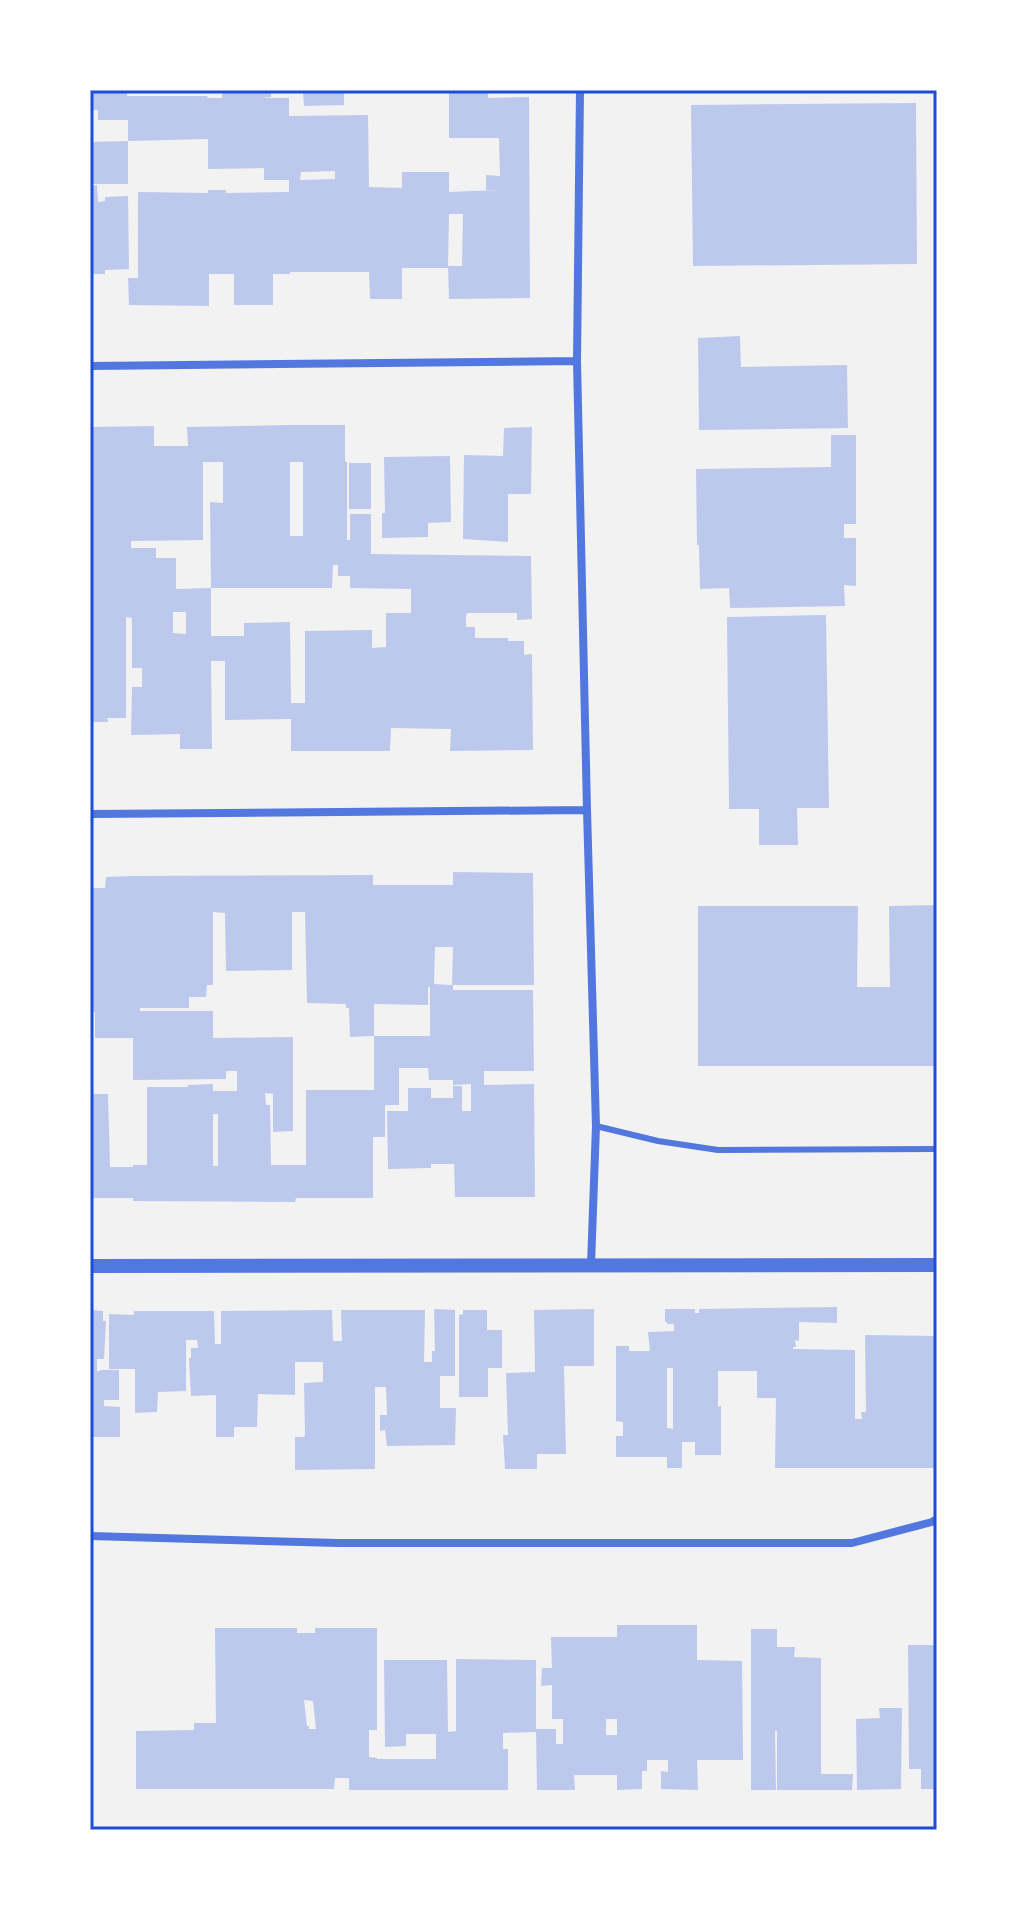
<svg xmlns="http://www.w3.org/2000/svg" width="1027" height="1920" font-family="Arial,sans-serif">
<rect width="100%" height="100%" fill="#f2f2f2"/>
<path fill="#bdc9ec" fill-rule="evenodd" d="M 90,90 L 127,90 L 127,96 L 207,96 L 208,98 L 222,98 L 222,90 L 271,90 L 271,97 L 261,98 L 289,98 L 289,116 L 368,115 L 369,187 L 402,188 L 402,172 L 449,172 L 449,192 L 500,190 L 486,190 L 486,175 L 500,176 L 499,138 L 449,138 L 449,90 L 488,90 L 488,98 L 529,97 L 530,298 L 449,299 L 448,266 L 448,268 L 402,268 L 402,299 L 370,299 L 369,272 L 290,272 L 290,274 L 273,274 L 273,305 L 234,305 L 234,274 L 209,274 L 209,306 L 129,305 L 128,278 L 138,278 L 138,192 L 208,193 L 208,190 L 226,190 L 226,193 L 289,192 L 289,180 L 264,180 L 264,168 L 208,169 L 208,139 L 128,141 L 128,184 L 90,184 L 90,142 L 128,141 L 128,120 L 98,120 L 98,110 L 90,110 ZM 335,171 L 335,179 L 300,180 L 301,172 ZM 449,214 L 463,214 L 462,266 L 448,266 Z
M 303,90 L 344,90 L 344,105 L 304,106 Z
M 916,103 L 917,264 L 693,266 L 691,105 Z
M 97,185 L 98,202 L 105,201 L 105,197 L 128,196 L 129,269 L 105,270 L 105,274 L 90,274 L 90,186 Z
M 740,336 L 741,367 L 847,365 L 848,428 L 699,430 L 698,338 Z
M 288,425 L 345,425 L 345,461 L 347,462 L 347,540 L 350,540 L 350,514 L 371,514 L 371,554 L 531,556 L 532,619 L 517,620 L 517,613 L 467,613 L 466,616 L 466,627 L 475,627 L 475,638 L 508,638 L 508,641 L 524,641 L 524,655 L 532,654 L 533,750 L 450,751 L 451,729 L 391,728 L 390,751 L 291,751 L 291,719 L 225,720 L 225,661 L 211,661 L 212,749 L 180,749 L 180,734 L 131,735 L 132,687 L 142,687 L 142,668 L 132,668 L 132,618 L 126,617 L 126,718 L 107,718 L 108,722 L 90,722 L 90,427 L 154,426 L 154,446 L 188,446 L 187,427 ZM 203,462 L 223,462 L 223,503 L 210,502 L 211,588 L 176,589 L 176,558 L 156,558 L 156,548 L 131,548 L 131,541 L 203,540 ZM 290,462 L 303,462 L 303,536 L 290,536 ZM 333,565 L 338,565 L 338,576 L 350,576 L 350,588 L 411,589 L 411,613 L 386,613 L 386,647 L 372,648 L 372,630 L 305,631 L 305,703 L 291,703 L 290,622 L 244,623 L 244,636 L 211,636 L 211,588 L 332,588 ZM 173,612 L 186,612 L 186,634 L 173,633 Z
M 532,427 L 531,494 L 508,494 L 508,542 L 463,539 L 464,455 L 503,456 L 504,428 Z
M 831,435 L 856,435 L 856,524 L 844,524 L 844,538 L 856,538 L 856,586 L 844,585 L 845,606 L 730,608 L 729,588 L 700,589 L 699,545 L 697,545 L 696,469 L 831,467 Z
M 450,456 L 451,522 L 428,523 L 428,537 L 382,538 L 382,513 L 385,513 L 384,457 Z
M 349,463 L 371,463 L 371,509 L 349,509 Z
M 826,615 L 829,808 L 797,808 L 798,845 L 759,845 L 759,809 L 729,809 L 727,617 Z
M 453,872 L 533,873 L 534,985 L 453,985 L 453,990 L 533,990 L 534,1071 L 484,1071 L 484,1085 L 534,1084 L 535,1197 L 455,1197 L 454,1164 L 431,1164 L 431,1168 L 388,1169 L 387,1111 L 408,1111 L 408,1088 L 431,1088 L 431,1098 L 453,1098 L 453,1086 L 462,1086 L 462,1111 L 471,1111 L 471,1084 L 453,1085 L 453,1080 L 429,1080 L 428,1068 L 399,1068 L 399,1105 L 385,1105 L 385,1137 L 373,1137 L 373,1198 L 296,1198 L 295,1202 L 133,1201 L 133,1198 L 90,1198 L 90,1094 L 108,1094 L 110,1167 L 133,1167 L 133,1165 L 147,1165 L 147,1087 L 188,1087 L 188,1085 L 213,1084 L 213,1091 L 237,1091 L 237,1071 L 226,1071 L 226,1079 L 133,1080 L 133,1038 L 95,1038 L 95,1012 L 90,1012 L 90,888 L 105,888 L 106,877 L 131,876 L 373,875 L 373,885 L 453,885 ZM 213,912 L 225,913 L 226,971 L 292,970 L 292,912 L 305,912 L 307,1003 L 346,1004 L 346,1008 L 349,1008 L 350,1037 L 374,1036 L 374,1004 L 428,1005 L 428,987 L 430,987 L 430,1036 L 374,1036 L 374,1090 L 306,1090 L 306,1165 L 271,1165 L 270,1105 L 266,1105 L 265,1093 L 273,1094 L 273,1132 L 293,1131 L 293,1037 L 213,1038 L 213,1011 L 140,1011 L 140,1008 L 189,1008 L 189,997 L 206,997 L 207,985 L 213,985 ZM 435,947 L 453,947 L 452,985 L 434,984 ZM 213,1114 L 218,1114 L 218,1166 L 213,1166 Z
M 937,905 L 937,1066 L 698,1066 L 698,906 L 858,906 L 857,987 L 890,987 L 889,906 Z
M 837,1307 L 837,1323 L 799,1322 L 799,1341 L 795,1340 L 796,1347 L 793,1347 L 793,1349 L 855,1350 L 855,1419 L 862,1419 L 861,1412 L 866,1412 L 865,1335 L 936,1336 L 936,1468 L 775,1468 L 776,1398 L 757,1398 L 757,1371 L 718,1371 L 718,1407 L 721,1406 L 721,1455 L 695,1455 L 695,1442 L 682,1442 L 682,1468 L 667,1468 L 667,1457 L 616,1457 L 616,1436 L 623,1436 L 623,1422 L 616,1421 L 616,1346 L 629,1346 L 629,1351 L 650,1351 L 648,1332 L 674,1331 L 674,1324 L 667,1324 L 667,1322 L 665,1322 L 665,1309 L 695,1309 L 695,1313 L 699,1313 L 699,1309 ZM 667,1368 L 673,1368 L 673,1429 L 667,1428 Z
M 434,1309 L 455,1310 L 455,1376 L 440,1376 L 440,1408 L 456,1408 L 455,1445 L 387,1446 L 385,1430 L 380,1431 L 380,1415 L 387,1415 L 386,1387 L 375,1387 L 375,1469 L 295,1470 L 295,1437 L 304,1437 L 305,1435 L 304,1383 L 323,1382 L 323,1362 L 295,1362 L 295,1395 L 258,1394 L 257,1427 L 234,1427 L 234,1437 L 216,1437 L 216,1395 L 191,1396 L 189,1358 L 191,1358 L 191,1348 L 198,1348 L 197,1340 L 186,1340 L 186,1391 L 158,1392 L 157,1412 L 135,1413 L 135,1369 L 109,1369 L 109,1314 L 134,1315 L 134,1311 L 214,1311 L 215,1344 L 221,1344 L 221,1311 L 332,1310 L 333,1341 L 342,1341 L 341,1310 L 425,1310 L 424,1362 L 432,1362 L 432,1351 L 435,1351 Z
M 594,1309 L 594,1366 L 564,1366 L 566,1454 L 537,1454 L 537,1469 L 505,1469 L 503,1435 L 508,1435 L 506,1373 L 535,1372 L 534,1310 Z
M 90,1310 L 103,1311 L 103,1321 L 106,1321 L 104,1359 L 97,1359 L 97,1371 L 101,1371 L 100,1370 L 119,1370 L 119,1400 L 104,1400 L 104,1406 L 120,1407 L 120,1437 L 90,1437 Z
M 463,1310 L 487,1310 L 487,1330 L 502,1330 L 502,1368 L 488,1368 L 488,1397 L 459,1397 L 459,1315 L 463,1314 Z
M 617,1625 L 697,1625 L 697,1660 L 742,1661 L 743,1760 L 697,1760 L 698,1790 L 661,1789 L 661,1771 L 668,1772 L 668,1760 L 647,1760 L 647,1771 L 642,1771 L 642,1789 L 617,1790 L 617,1775 L 574,1775 L 575,1790 L 537,1790 L 536,1732 L 503,1733 L 503,1749 L 508,1749 L 508,1790 L 349,1790 L 349,1778 L 335,1778 L 334,1789 L 136,1789 L 136,1731 L 194,1730 L 194,1723 L 216,1723 L 215,1628 L 297,1628 L 297,1633 L 315,1633 L 315,1628 L 377,1628 L 377,1730 L 369,1730 L 369,1757 L 377,1758 L 377,1759 L 436,1759 L 436,1734 L 406,1734 L 406,1746 L 385,1747 L 384,1660 L 447,1660 L 448,1732 L 456,1731 L 456,1659 L 536,1660 L 536,1729 L 556,1729 L 556,1744 L 563,1744 L 563,1719 L 552,1719 L 552,1685 L 541,1686 L 542,1668 L 552,1668 L 551,1637 L 617,1637 ZM 304,1700 L 313,1701 L 316,1729 L 309,1729 L 309,1726 L 307,1726 ZM 606,1719 L 617,1719 L 617,1735 L 606,1735 Z
M 751,1629 L 777,1629 L 777,1647 L 795,1647 L 794,1657 L 821,1658 L 821,1774 L 853,1774 L 852,1790 L 777,1790 L 777,1731 L 775,1731 L 776,1790 L 751,1790 Z
M 908,1645 L 936,1645 L 936,1789 L 921,1789 L 921,1769 L 909,1769 Z
M 879,1708 L 902,1708 L 901,1789 L 857,1790 L 856,1719 L 880,1718 Z"/>
<g fill="none" stroke-linecap="round" stroke-linejoin="round">
<path stroke="#5277de" stroke-width="6" d="M 596,1126 L 658,1141 L 718,1150 L 937,1149"/>
<path stroke="#5277de" stroke-width="8" d="M 580,90 L 577,361 L 587,810 L 596,1126 L 591,1265
M 90,366 L 577,361
M 90,814 L 587,810
M 90,1536 L 338,1543 L 852,1543 L 932,1522 L 937,1519"/>
<path stroke="#5277de" stroke-width="14" d="M 90,1266 L 937,1265"/>
</g>
<rect width="1027" height="1920" fill="none" stroke="#ffffff" stroke-width="184"/>
<rect x="92" y="92" width="843" height="1736" fill="none" stroke="#1d4ed8" stroke-width="3"/>
</svg>
